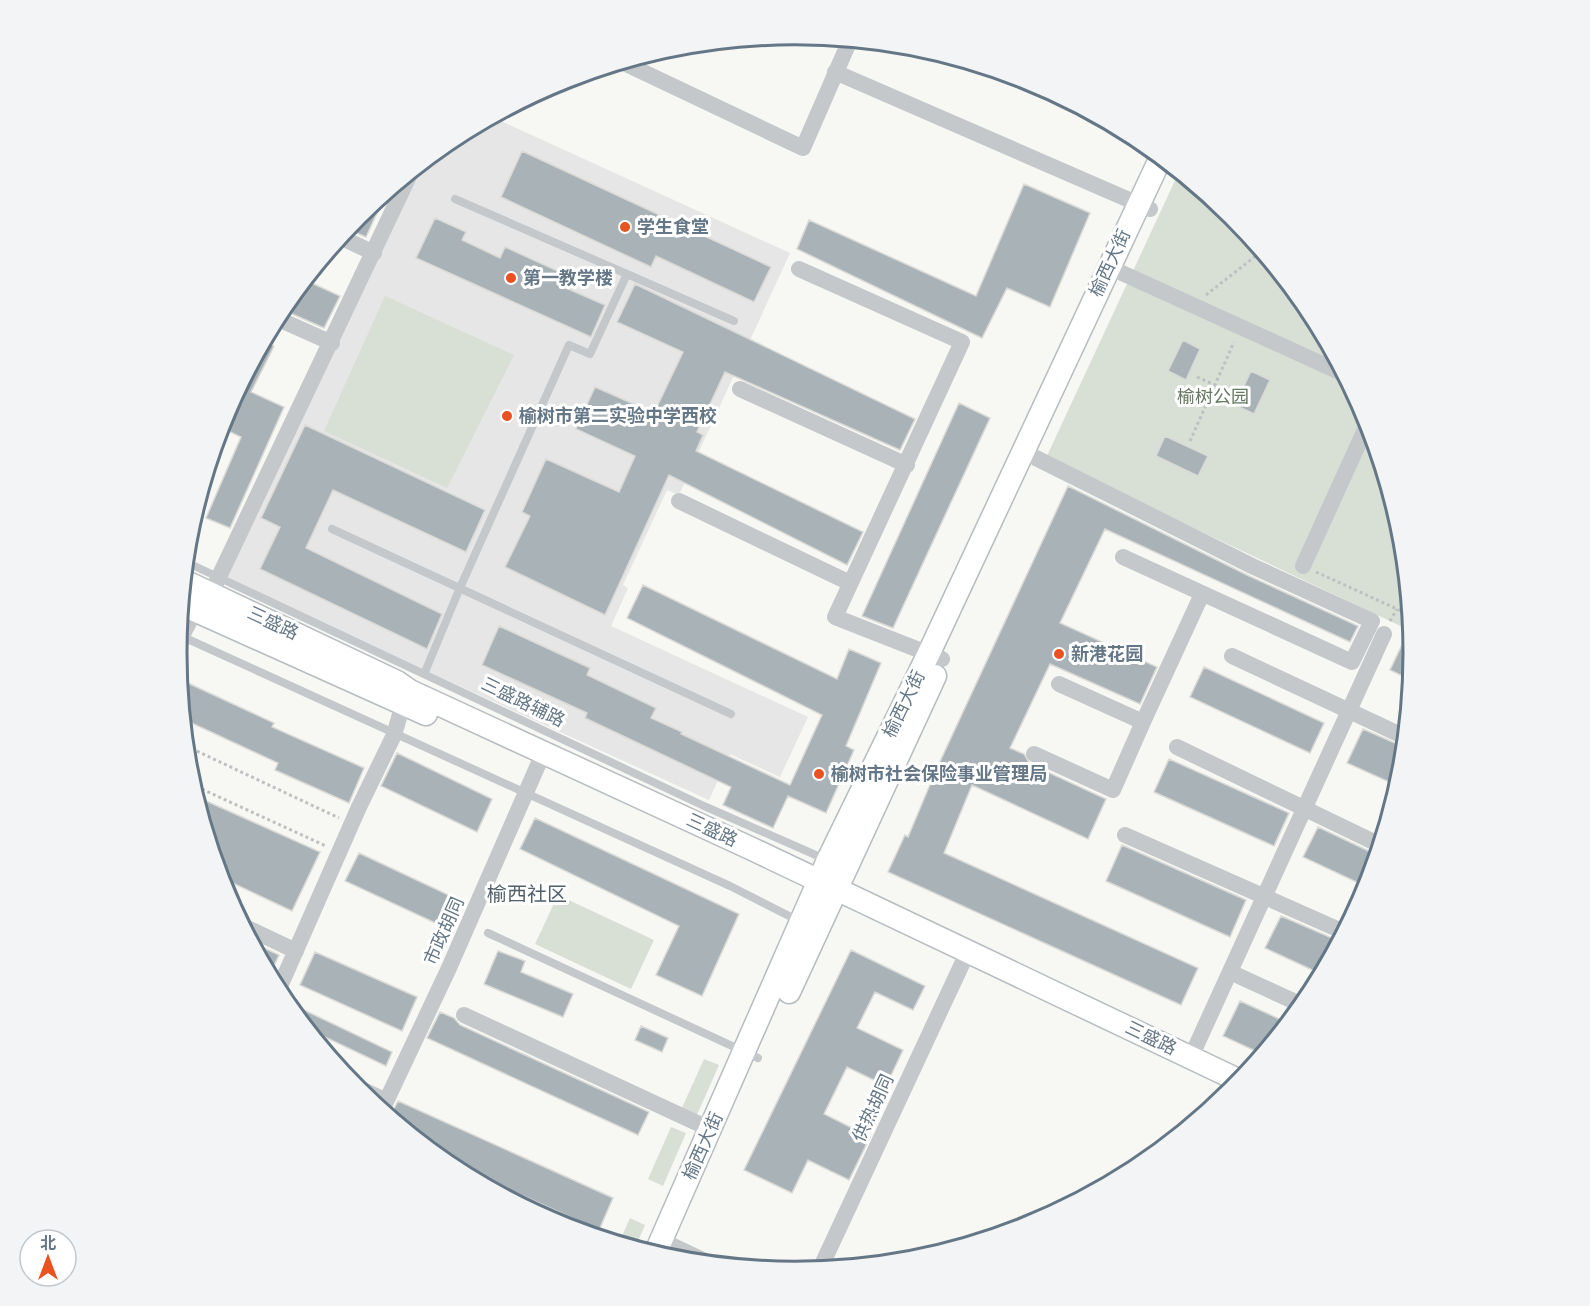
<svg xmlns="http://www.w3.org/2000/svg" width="1590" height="1306" font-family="Commissioner,'Noto Sans SC',sans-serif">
<rect width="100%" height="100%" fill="#f7f7f4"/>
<path fill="#e5e6e5" d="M 492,117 L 790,253 L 679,495 L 667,490 L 623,585 L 628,588 L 611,626 L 808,717 L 780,777 L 730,754 L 709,800 L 223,578 L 411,172 L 452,139 Z"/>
<path fill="#d8dfd5" d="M 1179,172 L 1233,216 L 1309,310 L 1367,417 L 1402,533 L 1411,631 L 1046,458 Z
M 385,296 L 514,355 L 447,488 L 324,431 Z
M 558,895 L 654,940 L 631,989 L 535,944 Z
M 704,1059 L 719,1065 L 696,1117 L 681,1110 Z
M 671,1127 L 686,1133 L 663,1186 L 648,1179 Z
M 630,1218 L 645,1225 L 635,1248 L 619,1243 Z"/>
<path fill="#a9b2b7" stroke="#d9d9d6" stroke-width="1.5" d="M 522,151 L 771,267 L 754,302 L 656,256 L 651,267 L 501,197 Z
M 1024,184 L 1090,213 L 1050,307 L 1007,288 L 982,338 L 797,249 L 809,220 L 976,296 Z
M 387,191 L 366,237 L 347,229 L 358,215 Z
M 435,218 L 466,232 L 462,240 L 500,258 L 505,247 L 562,273 L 557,284 L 605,305 L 591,337 L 416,258 Z
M 305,280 L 340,296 L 324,328 L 281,309 Z
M 635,284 L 915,419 L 900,450 L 725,372 L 697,432 L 703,435 L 696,451 L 863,532 L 847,565 L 669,475 L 605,615 L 505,567 L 530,516 L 522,512 L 546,459 L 619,492 L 635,456 L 576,429 L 595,387 L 654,413 L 683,352 L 617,322 Z
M 1183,340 L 1200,349 L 1186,380 L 1168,371 Z
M 264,341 L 274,346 L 251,392 L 284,407 L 230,528 L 206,518 L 241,437 L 220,427 Z
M 1251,371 L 1270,380 L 1254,414 L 1235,405 Z
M 959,403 L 990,418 L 893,628 L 862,616 Z
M 305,425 L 485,510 L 466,552 L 333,490 L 306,548 L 442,614 L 427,649 L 260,569 L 280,527 L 261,518 Z
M 1165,436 L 1208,456 L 1198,476 L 1156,456 Z
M 1068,486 L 1247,575 L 1358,626 L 1350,642 L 1105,529 L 1060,623 L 1157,667 L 1140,704 L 1050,664 L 1010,748 L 1024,754 L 1030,764 L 1106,799 L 1088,839 L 972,785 L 944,853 L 1198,968 L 1181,1005 L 888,872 L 905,835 L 908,837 L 937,768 Z
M 643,585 L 837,679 L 849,649 L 881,663 L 846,746 L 854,750 L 826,813 L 788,796 L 773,828 L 723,805 L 731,787 L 585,718 L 587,713 L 482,665 L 499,626 L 590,668 L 587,675 L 656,708 L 651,718 L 682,732 L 681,734 L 790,785 L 822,715 L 627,618 Z
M 1411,626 L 1413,653 L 1411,680 L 1390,670 Z
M 1204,667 L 1324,723 L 1310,753 L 1190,697 Z
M 179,679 L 274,723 L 272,727 L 364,768 L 349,803 L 275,770 L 278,763 L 183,719 Z
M 1363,729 L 1404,747 L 1398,786 L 1347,763 Z
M 397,753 L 492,799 L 477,832 L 381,786 Z
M 1169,759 L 1289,813 L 1274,846 L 1154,792 Z
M 195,796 L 320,852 L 292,911 L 220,877 Z
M 535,818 L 739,914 L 702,996 L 656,975 L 679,926 L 520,849 Z
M 1318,827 L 1377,855 L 1367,887 L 1303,857 Z
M 1122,845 L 1246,900 L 1230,937 L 1106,881 Z
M 359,853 L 457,899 L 444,927 L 345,881 Z
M 1281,916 L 1339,941 L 1321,974 L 1265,948 Z
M 251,942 L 279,955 L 269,976 L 255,949 Z
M 851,950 L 925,986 L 913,1010 L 875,992 L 857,1028 L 903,1050 L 886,1086 L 847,1067 L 824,1114 L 870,1137 L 849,1180 L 808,1160 L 792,1193 L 744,1170 Z
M 498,951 L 525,961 L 521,972 L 573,994 L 563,1017 L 484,984 Z
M 315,952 L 417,997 L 402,1031 L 300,985 Z
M 285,1001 L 392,1052 L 386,1066 L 306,1028 Z
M 1240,1001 L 1288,1023 L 1262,1054 L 1223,1036 Z
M 440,1012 L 454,1018 L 460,1025 L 649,1112 L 638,1135 L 427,1038 Z
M 641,1026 L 668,1038 L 662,1052 L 635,1040 Z
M 398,1101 L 613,1198 L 599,1230 L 441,1159 L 390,1117 Z"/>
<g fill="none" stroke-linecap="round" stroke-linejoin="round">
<g stroke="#b6bcc0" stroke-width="25">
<path id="secondary" d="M 184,581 L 397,682 L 410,691 L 750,848 L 1240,1081
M 181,604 L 426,714
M 789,992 L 935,676
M 655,1254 L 828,860 L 929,653 L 1161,157"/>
</g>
<path stroke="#bec0c2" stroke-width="3" stroke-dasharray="3 3" stroke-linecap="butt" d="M 1206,295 L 1262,251
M 1197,377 L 1230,392
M 1190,441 L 1234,342
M 1316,572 L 1410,615
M 1390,621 L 1397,609
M 186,746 L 339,818
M 191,784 L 326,846"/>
<path stroke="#c4c8cb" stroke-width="8" d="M 627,274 L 734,321
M 332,529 L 731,714
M 186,562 L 704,806 L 827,860
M 181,636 L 730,886 L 799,921
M 425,672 L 459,590 L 569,345 L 590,354 L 627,274 L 455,199
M 488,933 L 758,1058"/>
<path stroke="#c4c8cb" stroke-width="16" d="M 622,62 L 803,148 L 850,40
M 835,72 L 1150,209
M 340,237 L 374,253
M 799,269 L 962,342 L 835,617 L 942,659
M 1122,273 L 1344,374
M 276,318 L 332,343
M 740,389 L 907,465
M 1036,458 L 1252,566 L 1372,621 L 1352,662 L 1123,557
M 679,501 L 850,583
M 1303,566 L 1368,423
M 207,602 L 411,172
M 177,645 L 195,611
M 1232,656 L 1405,737
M 1059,684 L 1143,722 L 1202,594
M 1177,747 L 1380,845
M 1034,754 L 1113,790 L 1143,722
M 1125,835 L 1344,932
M 243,926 L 296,951
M 1230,972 L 1302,1005
M 278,991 L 359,807 L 394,735 L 403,704
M 464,1015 L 710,1129
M 1191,1057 L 1384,634
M 353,1085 L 386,1101
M 382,1110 L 449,968 L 538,765
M 671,1245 L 709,1263
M 820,1269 L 962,964"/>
<use href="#secondary" stroke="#fff" stroke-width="22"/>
</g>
<g fill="#ea5221" stroke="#fff" stroke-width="2">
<circle cx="625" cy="227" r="6"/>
<circle cx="511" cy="278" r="6"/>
<circle cx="507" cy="416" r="6"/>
<circle cx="1059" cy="654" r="6"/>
<circle cx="819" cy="774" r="6"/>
</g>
<g text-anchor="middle" stroke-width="6" stroke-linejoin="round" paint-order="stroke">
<g font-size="18" font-weight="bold" fill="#657786" stroke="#fff" text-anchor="start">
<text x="637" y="233">学生食堂</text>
<text x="523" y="284">第一教学楼</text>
<text x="519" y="422">榆树市第二实验中学西校</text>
<text x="1071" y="660">新港花园</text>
<text x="831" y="780">榆树市社会保险事业管理局</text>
</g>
<g font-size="18" fill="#657786" stroke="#fff">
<text transform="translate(1110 263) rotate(-65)" y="6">榆西大街</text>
<text transform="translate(273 623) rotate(25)" y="6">三盛路</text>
<text transform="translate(523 702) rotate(26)" y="6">三盛路辅路</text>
<text transform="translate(904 704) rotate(-64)" y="6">榆西大街</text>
<text transform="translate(712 830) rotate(25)" y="6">三盛路</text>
<text transform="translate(444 931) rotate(-66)" y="6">市政胡同</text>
<text transform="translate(1151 1038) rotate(26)" y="6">三盛路</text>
<text transform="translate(873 1108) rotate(-65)" y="6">供热胡同</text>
<text transform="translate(703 1146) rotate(-66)" y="6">榆西大街</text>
</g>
<g font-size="18" fill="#657860" stroke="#fff">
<text x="1213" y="403">榆树公园</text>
</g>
<g font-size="20" fill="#53606b" stroke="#fff">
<text x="527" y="901">榆西社区</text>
</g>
</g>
<path d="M0 0H1590V1306H0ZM187 653a608 608 0 1 1 1216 0a608 608 0 1 1-1216 0Z" fill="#f3f4f5" fill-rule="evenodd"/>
<path fill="none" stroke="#657786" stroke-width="3" d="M187 653a608 608 0 1 1 1216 0a608 608 0 1 1-1216 0Z"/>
<g transform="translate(48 1258)"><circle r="28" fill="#ffffff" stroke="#c1c9cf" stroke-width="1.5"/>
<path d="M0-4.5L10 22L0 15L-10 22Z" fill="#ea5221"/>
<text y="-9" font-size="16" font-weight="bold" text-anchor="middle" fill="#657786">北</text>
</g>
</svg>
